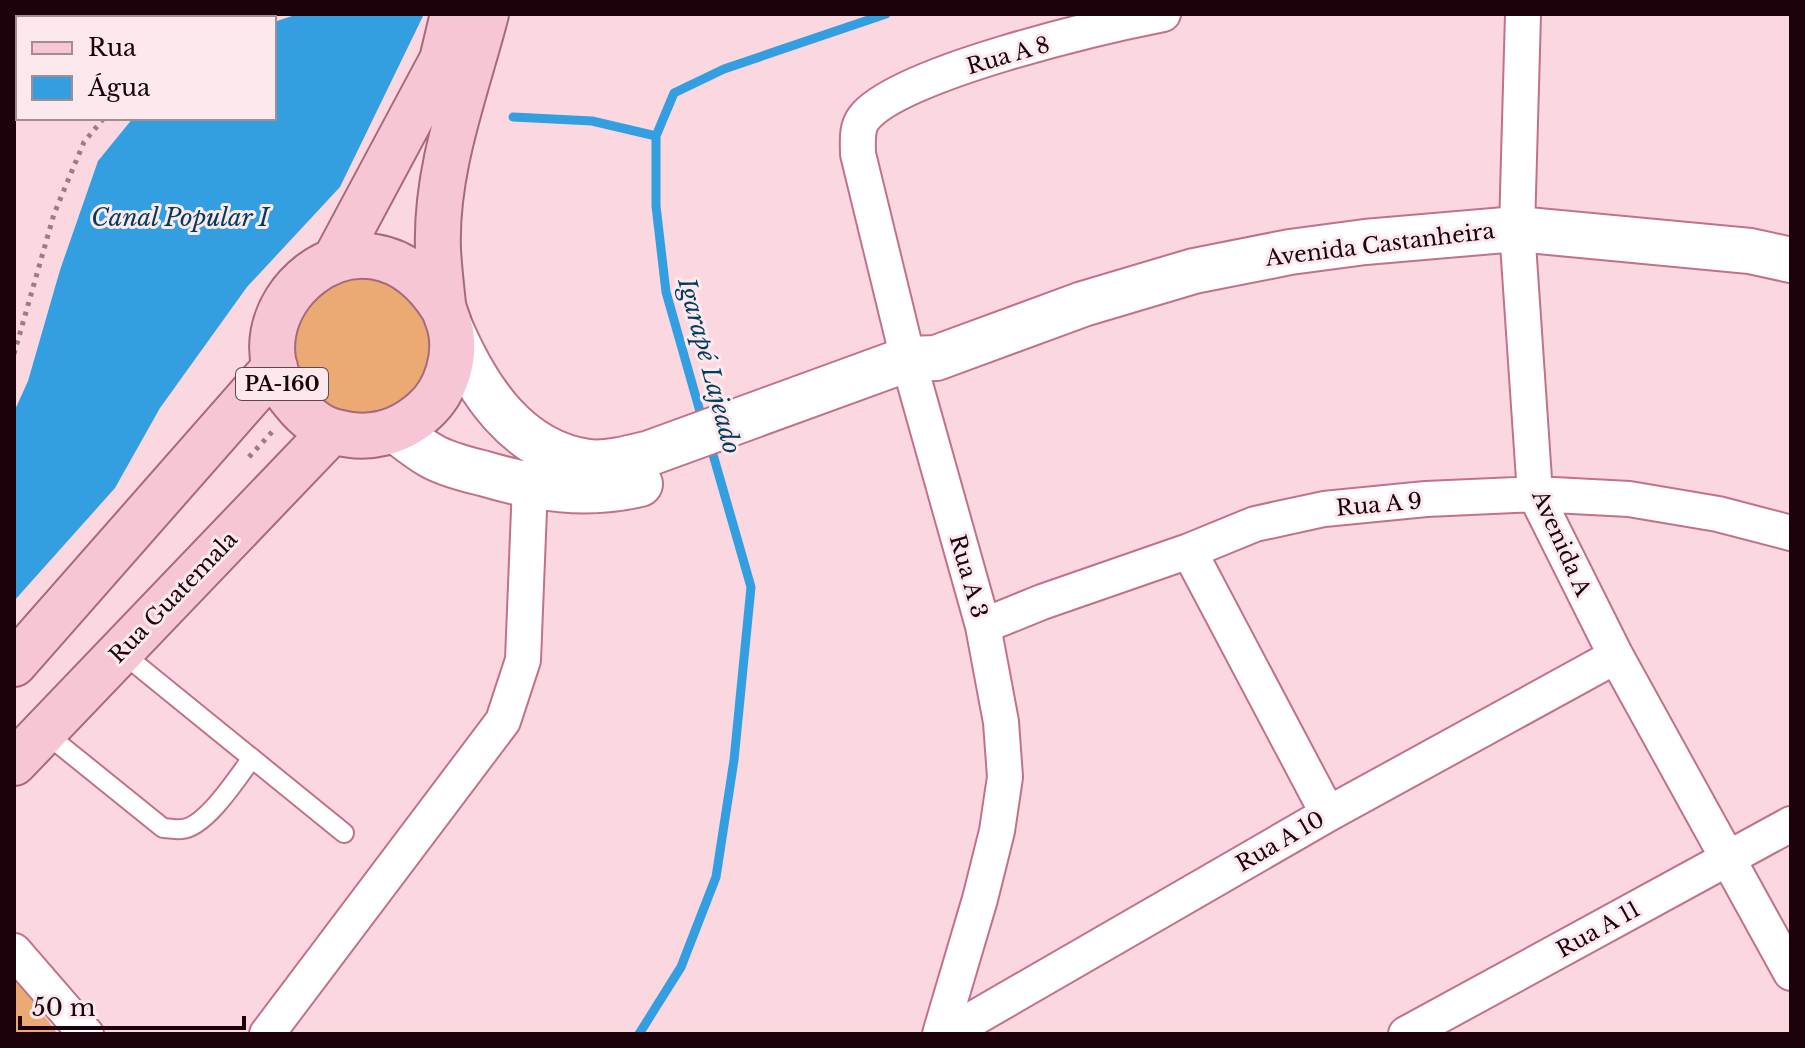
<svg xmlns="http://www.w3.org/2000/svg" width="1805" height="1048" font-family="'Libre Baskerville',serif">
<rect width="100%" height="100%" fill="#fbd7e0"/>
<path fill="#ebaa74" d="M295 346a67 67 0 1 1 134 0a67 67 0 1 1-134 0Z
M 14,977 L 58,1034 L 14,1034 Z"/>
<path fill="#349fe0" d="M 298,14 L 424,14 L 340,187 L 247,287 L 160,408 L 115,488 L 14,601 L 14,412 L 28,381 L 60,270 L 98,161 L 133,118 L 274,118 L 274,22 Z"/>
<g fill="none" stroke-linecap="round" stroke-linejoin="round">
<path stroke="#349fe0" stroke-width="9" d="M 513,117 L 592,121 L 656,136
M 703,422 L 666,292 L 656,206 L 656,136 L 674,93 L 724,69 L 886,14
M 639,1034 L 681,967 L 716,877 L 734,760 L 751,587 L 710,444"/>
<g stroke="#c1728a" stroke-width="22">
<path id="service" d="M 121,652 L 344,833
M 44,732 L 163,828 C 169,828 176,830 182,829 C 206,827 238,777 252,758"/>
</g>
<g stroke="#c1728a" stroke-width="38">
<path id="minor" d="M 1523,14 L 1517,229 L 1535,494 L 1616,656 L 1791,973
M 1189,551 L 1328,814
M 983,626 L 1042,602 L 1189,551 L 1255,524 L 1324,509 L 1426,499 L 1535,494 L 1629,499 L 1718,514 L 1791,533
M 14,951 L 86,1034
M 267,1034 L 503,721 L 523,660 L 530,485
M 940,1034 L 980,899 L 997,831 L 1005,777 L 1001,722 L 983,626 L 908,359 L 858,154 C 858,142 856,128 864,118 C 899,73 1102,26 1163,14
M 947,1034 L 1328,814 L 1616,656
M 1406,1034 L 1791,824"/>
</g>
<g stroke="#c1728a" stroke-width="48">
<path id="tertiary" d="M 451,329 C 477,389 517,452 588,462 C 608,464 630,458 650,453 L 908,359 L 936,358 L 1083,304 L 1194,271 L 1290,252 L 1365,242 L 1517,229 L 1750,251 L 1791,260
M 395,430 C 406,438 418,448 430,455 C 445,464 465,469 482,473 C 536,489 586,497 640,484"/>
</g>
<g stroke="#a7697b" stroke-width="48">
<path id="primary" d="M 335,260 L 442,60 L 453,14
M 443,308 C 363,181 218,315 293,401 C 304,415 318,428 336,432 C 369,441 400,433 425,410 C 447,390 457,355 450,327 C 448,319 444,312 443,304 C 441,286 439,268 438,250 C 435,169 466,91 486,14
M 14,664 L 275,367
M 14,763 L 332,431"/>
</g>
<path stroke="#9b7b84" stroke-width="5" stroke-dasharray="4 6" stroke-linecap="butt" d="M 229,18 L 237,14
M 14,354 L 54,214 L 84,142 L 104,118
M 249,457 L 272,432"/>
<use href="#service" stroke="#fff" stroke-width="18"/>
<use href="#minor" stroke="#fff" stroke-width="34"/>
<use href="#tertiary" stroke="#fff" stroke-width="44"/>
<use href="#primary" stroke="#f7c6d4" stroke-width="44"/>
</g>
<g text-anchor="middle" stroke-width="6" stroke-linejoin="round" paint-order="stroke">
<rect fill="#fce9ee" stroke="#60474f" stroke-width="2" x="236" y="368" width="92" height="32" rx="6"/>
<g font-size="20" font-weight="bold" fill="#1d020b">
<text x="282" y="391">PA-160</text>
</g>
<g font-size="22" fill="#1d020b" stroke="#fce9ee">
<text transform="translate(1008 55) rotate(-16)" y="8">Rua A 8</text>
<text transform="translate(1380 244) rotate(-7)" y="8">Avenida Castanheira</text>
<text transform="translate(1379 504) rotate(-5)" y="8">Rua A 9</text>
<text transform="translate(1562 543) rotate(66)" y="8">Avenida A</text>
<text transform="translate(969 576) rotate(74)" y="8">Rua A 3</text>
<text transform="translate(173 597) rotate(-46)" y="8">Rua Guatemala</text>
<text transform="translate(1280 841) rotate(-30)" y="8">Rua A 10</text>
<text transform="translate(1598 929) rotate(-29)" y="8">Rua A 11</text>
</g>
<g font-size="24" font-style="italic" fill="#003c5c" stroke="#fce9ee">
<text x="180" y="226">Canal Popular I</text>
<text transform="translate(709 366) rotate(75)" y="8">Igarapé Lajeado</text>
</g>
</g>
<rect width="1805" height="1048" fill="none" stroke="#1d020b" stroke-width="32"/>
<rect x="16" y="16" width="260" height="104" fill="#fce9ee" stroke="#a38d93" stroke-width="2"/>
<rect x="32" y="42" width="40" height="12" fill="#f7c6d4" stroke="#a38d93" stroke-width="2"/>
<text x="88" y="56" font-size="24" fill="#1d020b">Rua</text>
<rect x="32" y="76" width="40" height="24" fill="#349fe0" stroke="#a38d93" stroke-width="2"/>
<text x="88" y="96" font-size="24" fill="#1d020b">Água</text>
<path d="M20 1016v12h224v-12" fill="none" stroke="#1d020b" stroke-width="4"/>
<text x="32" y="1016" font-size="24" fill="#1d020b" stroke="#fce9ee" stroke-width="6" paint-order="stroke">50 m</text>
</svg>
